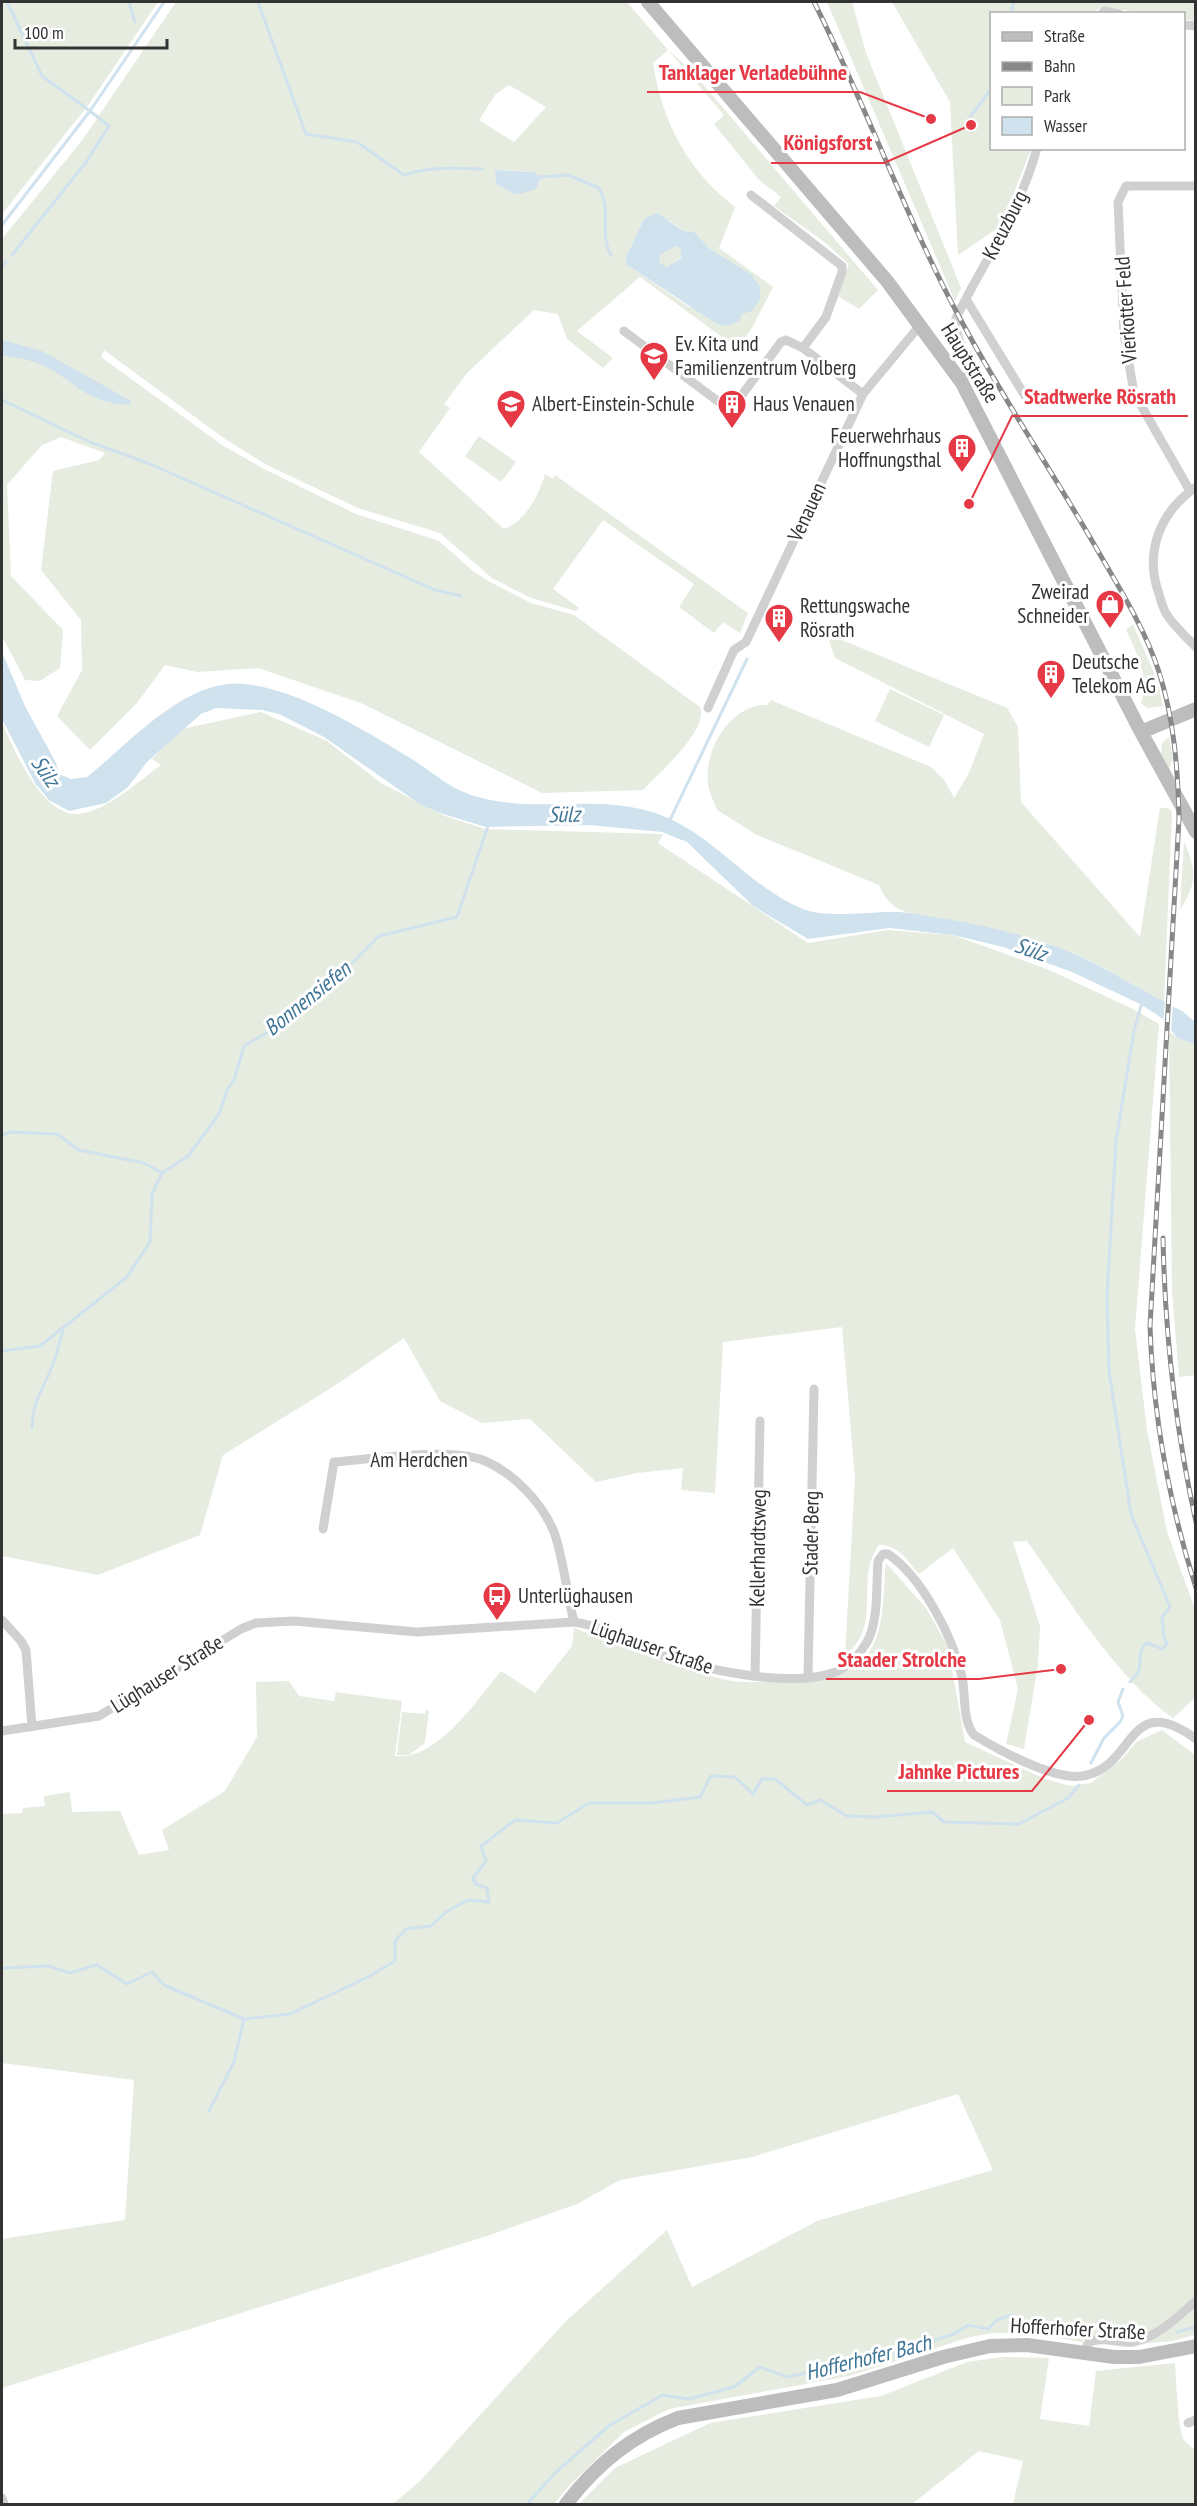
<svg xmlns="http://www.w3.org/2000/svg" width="1197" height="2506" font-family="'PT Sans Narrow',sans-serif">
<rect width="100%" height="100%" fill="#fff"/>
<path fill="#e6ecdf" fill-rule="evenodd" d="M 2,2 L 158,2 L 89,104 L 2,214 Z
M 176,2 L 627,2 L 668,50 L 690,69 L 878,290 L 859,309 L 838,296 L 849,264 L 823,241 L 774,206 L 781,197 L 759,180 L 714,124 L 724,115 L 668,50 L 653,63 C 662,122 688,171 735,207 L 719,248 L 773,287 L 752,328 L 737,348 L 640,277 L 577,331 L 613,358 L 603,368 L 567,339 L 558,314 L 534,310 L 467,373 L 444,404 L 450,408 L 419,452 L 504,529 C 526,521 539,495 545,474 L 553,479 L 555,475 L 748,613 L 740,633 L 723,622 L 714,633 L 679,607 L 694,584 L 603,520 L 553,589 L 579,608 L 576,611 L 531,598 L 492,578 L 440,533 L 358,508 L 267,465 L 225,439 L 104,350 L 101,357 L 222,445 L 262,468 L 356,514 L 439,541 L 474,572 L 490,582 L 531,603 L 574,615 L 700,707 C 709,730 658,774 643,790 L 542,793 L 361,703 L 258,668 L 197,672 L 165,665 L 137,703 L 90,750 L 57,716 L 82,670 L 81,620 L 41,570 L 53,471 L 99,460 L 105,453 L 61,437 L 42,445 L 7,485 L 11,576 L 63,630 L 60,668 L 40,681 L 25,680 L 2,636 L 2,239 L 83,139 ZM 509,85 L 546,107 L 514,142 L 479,120 L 495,95 ZM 503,170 L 533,172 L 516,195 L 496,184 L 495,171 ZM 644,219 L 670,221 L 683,231 L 694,232 L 710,249 L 751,274 L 760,287 L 742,314 L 689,307 L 627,265 L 625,259 Z
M 827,2 L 852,2 L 866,53 L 961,288 L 955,301 Z
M 892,2 L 1195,2 L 1195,21 L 1184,19 L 1184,14 L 1145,13 L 1101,7 L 1094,13 L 992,14 L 992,148 L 1031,149 L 1001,226 L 958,255 L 950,102 Z
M 676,246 L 681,249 L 681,257 L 666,268 L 659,263 L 659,255 Z
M 479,436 L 516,462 L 501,482 L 465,456 Z
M 1133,624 L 1157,680 L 1163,706 L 1147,708 L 1141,703 C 1151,681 1136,651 1126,630 Z
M 827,634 L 1007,708 L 1018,727 L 1021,802 L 1140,937 L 1160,808 L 1168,808 L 1172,812 L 1164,1002 C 1136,987 1108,969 1079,956 C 1030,935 977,924 924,916 C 902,912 888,908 879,885 L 757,835 L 717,810 C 714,802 709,792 708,783 C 704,749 731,704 767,705 L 771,700 L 931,767 L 945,781 L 954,798 L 969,773 L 984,734 L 835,658 Z
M 890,689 L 944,715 L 929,747 L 875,721 Z
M 261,712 L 327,741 L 381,783 L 445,816 L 485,829 L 663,834 L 658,843 L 808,943 L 888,930 L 953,935 L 1047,969 L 1133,1009 L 1159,1024 L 1135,1329 L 1147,1430 L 1167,1532 L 1195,1609 L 1195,1698 L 1173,1718 C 1119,1681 1066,1596 1027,1541 L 1013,1542 L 1040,1626 L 1038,1665 L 1024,1749 L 1006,1744 L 1018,1689 L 1000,1620 L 953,1548 L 919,1574 C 908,1561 897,1544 879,1545 C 853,1582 885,1622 845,1656 L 855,1478 L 842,1327 L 723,1342 L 715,1493 L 681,1490 L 683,1468 L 637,1473 L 596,1482 L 530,1419 L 482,1423 L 440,1401 L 404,1338 L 339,1383 L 223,1455 L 200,1535 L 98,1575 L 2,1556 L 2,722 C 13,749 43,817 78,814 C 105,812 139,781 161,765 L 152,759 L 182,729 Z
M 1169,737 L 1173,759 L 1169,769 L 1161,754 L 1162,743 Z
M 1184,841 C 1197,872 1197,882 1180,910 Z
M 1169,1031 L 1177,1038 L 1196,1044 L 1195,1375 L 1179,1377 L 1172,1290 Z
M 886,1563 L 926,1608 L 948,1647 L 965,1742 L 1045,1779 L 1071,1786 L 1091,1783 L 1123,1758 L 1136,1742 L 1162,1730 L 1195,1755 L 1195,2297 L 1148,2335 L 1132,2339 L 1095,2337 L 1082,2342 L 1028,2333 L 993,2333 L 970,2337 L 849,2376 L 669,2409 L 624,2432 L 568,2487 L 554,2504 L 393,2504 L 421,2480 L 565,2322 L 667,2230 L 692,2287 L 817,2221 L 993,2170 L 958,2094 L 752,2157 L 620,2180 L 577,2204 L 490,2235 L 2,2388 L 2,2239 L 125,2220 L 134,2080 L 2,2063 L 2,1814 L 22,1813 L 23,1808 L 45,1806 L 44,1796 L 70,1792 L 72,1812 L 120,1811 L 139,1855 L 169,1850 L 162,1830 L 225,1791 L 257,1737 L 256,1682 L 289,1681 L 299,1696 L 334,1701 L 336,1692 L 402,1701 L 395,1756 C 437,1761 477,1700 501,1671 L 535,1693 L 572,1646 L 574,1628 C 625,1646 674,1668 726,1680 C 739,1683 754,1682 768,1682 C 806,1682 853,1685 873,1645 C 885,1622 883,1588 886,1563 Z
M 426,1710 L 429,1711 L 425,1743 L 409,1755 L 397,1755 L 402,1712 L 425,1714 Z
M 1195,2304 L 1195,2335 L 1172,2341 L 1140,2344 L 1155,2338 Z
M 1002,2357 L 1049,2358 L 1040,2419 L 1089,2426 L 1096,2371 L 1175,2363 C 1176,2377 1178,2432 1184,2440 C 1187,2444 1192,2447 1195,2450 L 1195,2504 L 1013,2504 L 1023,2461 L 979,2451 L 912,2504 L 579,2504 L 615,2468 L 710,2423 L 881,2396 L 967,2362 Z"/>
<path fill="#cfe2ee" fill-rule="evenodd" d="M 495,170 L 533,172 L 541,177 L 536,189 L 516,195 L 496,184 Z
M 657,213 L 683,231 L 694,232 L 710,249 L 751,274 L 760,287 L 760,300 L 752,311 L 742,314 L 739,321 L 727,326 L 717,324 L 627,265 L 625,259 L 644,219 ZM 676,246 L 681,249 L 681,258 L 667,267 L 659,263 L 660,255 Z
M 2,340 L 42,351 L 131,401 L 129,405 C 81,403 72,375 34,362 C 23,358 12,358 2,355 Z
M 2,652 L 25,706 L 56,763 L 59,774 L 71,779 L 87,777 C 130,743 185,678 245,684 C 301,690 367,732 415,761 C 433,773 450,788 471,795 C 529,814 587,795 645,810 C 709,826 744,885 803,909 C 828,919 871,911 899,912 C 915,913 931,917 947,919 C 992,927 1039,938 1081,957 C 1115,973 1148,994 1182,1011 L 1195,1022 L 1195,1044 L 1177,1038 L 1162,1018 L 1140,1004 L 1072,972 L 1003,947 L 953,935 L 889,928 L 808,939 L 753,906 L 687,842 L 662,832 L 589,825 L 486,827 L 443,814 L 421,805 L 324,737 L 279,714 L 262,710 L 216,708 L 201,714 L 147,762 L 128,787 L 106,803 L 69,811 L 49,800 L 35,783 L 2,719 Z"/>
<path fill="#fff" d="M 1165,999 L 1173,1004 L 1171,1033 L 1167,1033 L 1163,1025 Z"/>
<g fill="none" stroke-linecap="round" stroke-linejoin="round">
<path stroke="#cfe2ee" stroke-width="3" d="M 129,2 L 135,22
M 258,2 L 306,134 L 357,142 L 404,175 C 430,166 456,168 482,169
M 1010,14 L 1014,2
M 970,117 L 992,88
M 541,177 L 568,175 L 599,188 C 612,209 599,235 611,255
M 2,225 L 90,111 L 42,76 L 7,2
M 12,255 L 87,161 L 109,126 L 90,111 L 164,2
M 2,267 L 6,262
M 2,400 L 90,442 L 150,464 L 435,590 L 461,596
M 669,822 L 747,659
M 2,1135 L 11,1132 L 57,1134 L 79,1150 L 144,1163 L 162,1173
M 2,1351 L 40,1346 L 127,1277 L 150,1242 L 152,1194 L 162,1173 L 188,1156 L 219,1114 L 227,1090 L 234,1080 L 244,1046 L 282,1024 L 334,981 L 379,936 L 457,917 L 488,826
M 32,1428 C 33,1399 41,1394 51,1369 C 56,1357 59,1344 63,1331
M 1130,1682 L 1138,1673 C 1142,1662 1137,1652 1146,1643 L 1163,1649 L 1167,1643 L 1164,1638 L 1162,1617 L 1170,1607 L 1131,1514 L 1109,1371 L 1107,1297 L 1116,1141 L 1134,1031 L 1142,1002
M 1091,1763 L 1104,1738 L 1120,1722 L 1123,1716 L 1118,1702 L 1123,1689
M 2,1968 L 49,1966 L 69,1973 L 97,1965 L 127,1984 L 152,1972 L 164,1985 L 244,2019 L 290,2014 L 368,1977 L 395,1961 L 395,1941 L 406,1929 L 431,1926 L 446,1912 L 468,1900 L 489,1902 L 487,1888 L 476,1884 L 473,1878 L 486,1861 L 481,1846 L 515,1820 L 557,1823 L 589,1803 L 653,1803 L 700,1797 L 711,1776 L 735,1777 L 753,1794 L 762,1779 L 775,1779 L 807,1805 L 820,1800 L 847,1816 L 876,1817 L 932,1812 L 944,1822 L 1019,1824 L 1068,1798 L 1079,1785
M 209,2111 L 234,2062 L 244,2019
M 1177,2332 L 1196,2327
M 527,2504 L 556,2472 L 610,2425 L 663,2395 L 688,2399 L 734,2387 L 760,2367 L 787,2377 L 872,2359 L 954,2334 L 968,2325 L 988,2329 L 997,2320 L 1012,2315 L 1033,2328 L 1048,2324 L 1055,2332 L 1066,2330 L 1095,2338"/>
<path stroke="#d0d0d0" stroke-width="9" d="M 1102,14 L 1104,11 L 1119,14
M 1184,25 L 1196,26
M 751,195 L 842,266 L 842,272 L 826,317 L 803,348
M 966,299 L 1025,396
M 624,331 L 723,405 L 736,403 L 781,342 L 786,340 L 803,348 L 863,394
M 962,383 C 981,365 951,340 956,318 C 984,261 1020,211 1037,148
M 1196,487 C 1160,512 1144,552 1159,594 C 1161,601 1163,609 1167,615 C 1175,627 1186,637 1196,647
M 1190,491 L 1134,393 L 1124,334 L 1118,202 L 1126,186 L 1196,186
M 708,708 L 734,650 L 746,642 L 863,394 L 921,324
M 323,1529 L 334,1462 C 372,1459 451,1447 485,1461 C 515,1474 542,1503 554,1532 C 563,1556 567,1595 574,1622
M 2,1620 L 21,1641 L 26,1650 L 32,1727
M 755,1675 L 760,1421
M 808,1676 L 814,1389
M 2,1731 L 99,1716 L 241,1629 L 256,1623 L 294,1621 L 417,1632 L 574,1622 C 604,1626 630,1643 659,1654 C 701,1670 801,1691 842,1669 C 852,1663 861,1652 867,1642 C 879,1620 876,1586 878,1561 L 883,1554 L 888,1554 C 922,1577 953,1637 962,1677 C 966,1695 962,1720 974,1735 C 999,1750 1053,1780 1082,1776 C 1136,1769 1126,1688 1196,1739
M 1086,2353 L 1087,2345 C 1097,2334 1120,2344 1133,2342 C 1158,2337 1177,2317 1196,2301
M 1188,2423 L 1196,2420
M 2,2498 L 4,2504"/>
<path stroke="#bdbdbd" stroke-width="14" d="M 648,2 L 887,281 L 962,383 L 1141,732 L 1196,832
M 1141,732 L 1196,709
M 566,2504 C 597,2464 631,2436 678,2418 L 837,2390 L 943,2357 L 990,2346 L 1027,2345 L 1114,2357 L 1139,2357 L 1196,2346"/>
<g stroke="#888" stroke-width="5">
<path id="rail" d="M 814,2 C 865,103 903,211 956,311 C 1000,395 1055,475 1102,558 C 1123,594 1146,632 1159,672 C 1174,719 1178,769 1179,819 L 1150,1326 C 1153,1415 1169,1503 1196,1588
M 1163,1238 C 1165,1335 1175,1427 1196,1522"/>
</g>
<use href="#rail" stroke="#fff" stroke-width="3" stroke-dasharray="9" stroke-linecap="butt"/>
</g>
<defs>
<g id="school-pin" transform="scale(1.5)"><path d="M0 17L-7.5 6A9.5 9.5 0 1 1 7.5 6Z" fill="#e63946" stroke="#fff"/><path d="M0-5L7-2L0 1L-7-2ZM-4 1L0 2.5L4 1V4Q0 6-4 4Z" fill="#fff"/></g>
<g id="building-pin" transform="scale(1.5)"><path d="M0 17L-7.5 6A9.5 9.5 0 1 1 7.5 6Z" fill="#e63946" stroke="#fff"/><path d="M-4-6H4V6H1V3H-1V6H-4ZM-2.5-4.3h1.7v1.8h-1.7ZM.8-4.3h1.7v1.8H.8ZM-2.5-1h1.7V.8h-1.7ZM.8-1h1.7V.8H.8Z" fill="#fff"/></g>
<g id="shop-pin" transform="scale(1.5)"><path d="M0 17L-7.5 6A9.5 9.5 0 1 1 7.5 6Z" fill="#e63946" stroke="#fff"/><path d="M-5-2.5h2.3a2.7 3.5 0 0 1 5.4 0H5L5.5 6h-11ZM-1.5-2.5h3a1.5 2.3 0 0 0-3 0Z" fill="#fff"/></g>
<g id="bus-pin" transform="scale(1.5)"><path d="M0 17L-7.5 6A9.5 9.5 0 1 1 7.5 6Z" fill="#e63946" stroke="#fff"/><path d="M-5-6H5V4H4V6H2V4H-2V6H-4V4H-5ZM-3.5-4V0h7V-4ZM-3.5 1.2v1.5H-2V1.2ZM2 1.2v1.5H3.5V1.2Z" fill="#fff"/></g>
</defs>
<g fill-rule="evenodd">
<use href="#school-pin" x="654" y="356"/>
<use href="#school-pin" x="511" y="404"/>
<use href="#building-pin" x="732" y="404"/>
<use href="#building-pin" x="962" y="448"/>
<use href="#shop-pin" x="1110" y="604"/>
<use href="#building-pin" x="779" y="618"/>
<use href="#building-pin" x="1051" y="674"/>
<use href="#bus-pin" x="497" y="1596"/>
</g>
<g text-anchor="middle" stroke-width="6" stroke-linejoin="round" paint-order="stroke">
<g font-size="21" fill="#333" stroke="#fff">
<text transform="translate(1005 225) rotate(-63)" y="7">Kreuzburg</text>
<text transform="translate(1126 310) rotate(-94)" y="7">Vierkotter Feld</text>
<text transform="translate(970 363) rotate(58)" y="7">Hauptstraße</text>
<text transform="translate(807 512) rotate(-65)" y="7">Venauen</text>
<text x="419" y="1467">Am Herdchen</text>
<text transform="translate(811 1533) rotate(-89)" y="7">Stader Berg</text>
<text transform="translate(758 1548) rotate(-89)" y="7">Kellerhardtsweg</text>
<text transform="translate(652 1647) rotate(19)" y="7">Lüghauser Straße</text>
<text transform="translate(167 1674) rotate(-32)" y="7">Lüghauser Straße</text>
<text transform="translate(1078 2329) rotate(3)" y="7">Hofferhofer Straße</text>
</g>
<g font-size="21" fill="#333" stroke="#fff" text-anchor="start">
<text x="675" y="351">Ev. Kita und<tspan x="675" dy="24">Familienzentrum Volberg</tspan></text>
<text x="532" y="411">Albert-Einstein-Schule</text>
<text x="753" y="411">Haus Venauen</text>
<text x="941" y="443" text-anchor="end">Feuerwehrhaus<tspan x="941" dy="24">Hoffnungsthal</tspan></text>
<text x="1089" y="599" text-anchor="end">Zweirad<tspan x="1089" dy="24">Schneider</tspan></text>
<text x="800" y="613">Rettungswache<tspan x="800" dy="24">Rösrath</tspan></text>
<text x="1072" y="669">Deutsche<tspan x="1072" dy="24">Telekom AG</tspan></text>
<text x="518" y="1603">Unterlüghausen</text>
</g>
<g font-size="22" font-style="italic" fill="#3f7597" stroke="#fff">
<text transform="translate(46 771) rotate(55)" y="8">Sülz</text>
<text transform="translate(564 814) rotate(-1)" y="8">Sülz</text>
<text transform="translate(1031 949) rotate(19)" y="8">Sülz</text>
<text transform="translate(307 998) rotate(-39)" y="8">Bonnensiefen</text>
<text transform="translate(868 2357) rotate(-14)" y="8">Hofferhofer Bach</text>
</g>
</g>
<path fill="none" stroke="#e63946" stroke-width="2" d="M931 119L860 92H647M971 125L884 163H771M969 504L1012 416H1188M1061 1669L979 1679H826M1089 1720L1032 1791H887"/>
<g fill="#e63946" stroke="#fff" stroke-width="2">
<circle cx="931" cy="119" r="6"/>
<circle cx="971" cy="125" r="6"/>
<circle cx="969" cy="504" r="6"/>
<circle cx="1061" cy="1669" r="6"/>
<circle cx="1089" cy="1720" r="6"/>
</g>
<g font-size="22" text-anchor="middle" font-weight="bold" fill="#e63946" stroke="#fff" stroke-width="6" stroke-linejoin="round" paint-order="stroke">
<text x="753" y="80">Tanklager Verladebühne</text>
<text x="828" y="150">Königsforst</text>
<text x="1100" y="404">Stadtwerke Rösrath</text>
<text x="902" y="1667">Staader Strolche</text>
<text x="959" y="1779">Jahnke Pictures</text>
</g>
<rect width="1197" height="2506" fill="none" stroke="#333333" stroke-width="6"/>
<rect x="990" y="12" width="195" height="138" fill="#ffffff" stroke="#adadad" stroke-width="1.5"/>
<rect x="1002" y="32" width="30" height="9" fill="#bdbdbd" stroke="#adadad" stroke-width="1.5"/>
<text x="1044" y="42" font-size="18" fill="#333333">Straße</text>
<rect x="1002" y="62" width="30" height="9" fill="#888888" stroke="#adadad" stroke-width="1.5"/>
<text x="1044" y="72" font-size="18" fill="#333333">Bahn</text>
<rect x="1002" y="87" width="30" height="18" fill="#e6ecdf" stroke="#adadad" stroke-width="1.5"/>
<text x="1044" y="102" font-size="18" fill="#333333">Park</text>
<rect x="1002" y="117" width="30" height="18" fill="#cfe2ee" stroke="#adadad" stroke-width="1.5"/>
<text x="1044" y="132" font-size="18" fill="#333333">Wasser</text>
<path d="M15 39v9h152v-9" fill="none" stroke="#333333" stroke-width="3"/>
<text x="24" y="39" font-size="18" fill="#333333" stroke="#ffffff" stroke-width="4.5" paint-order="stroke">100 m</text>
</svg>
